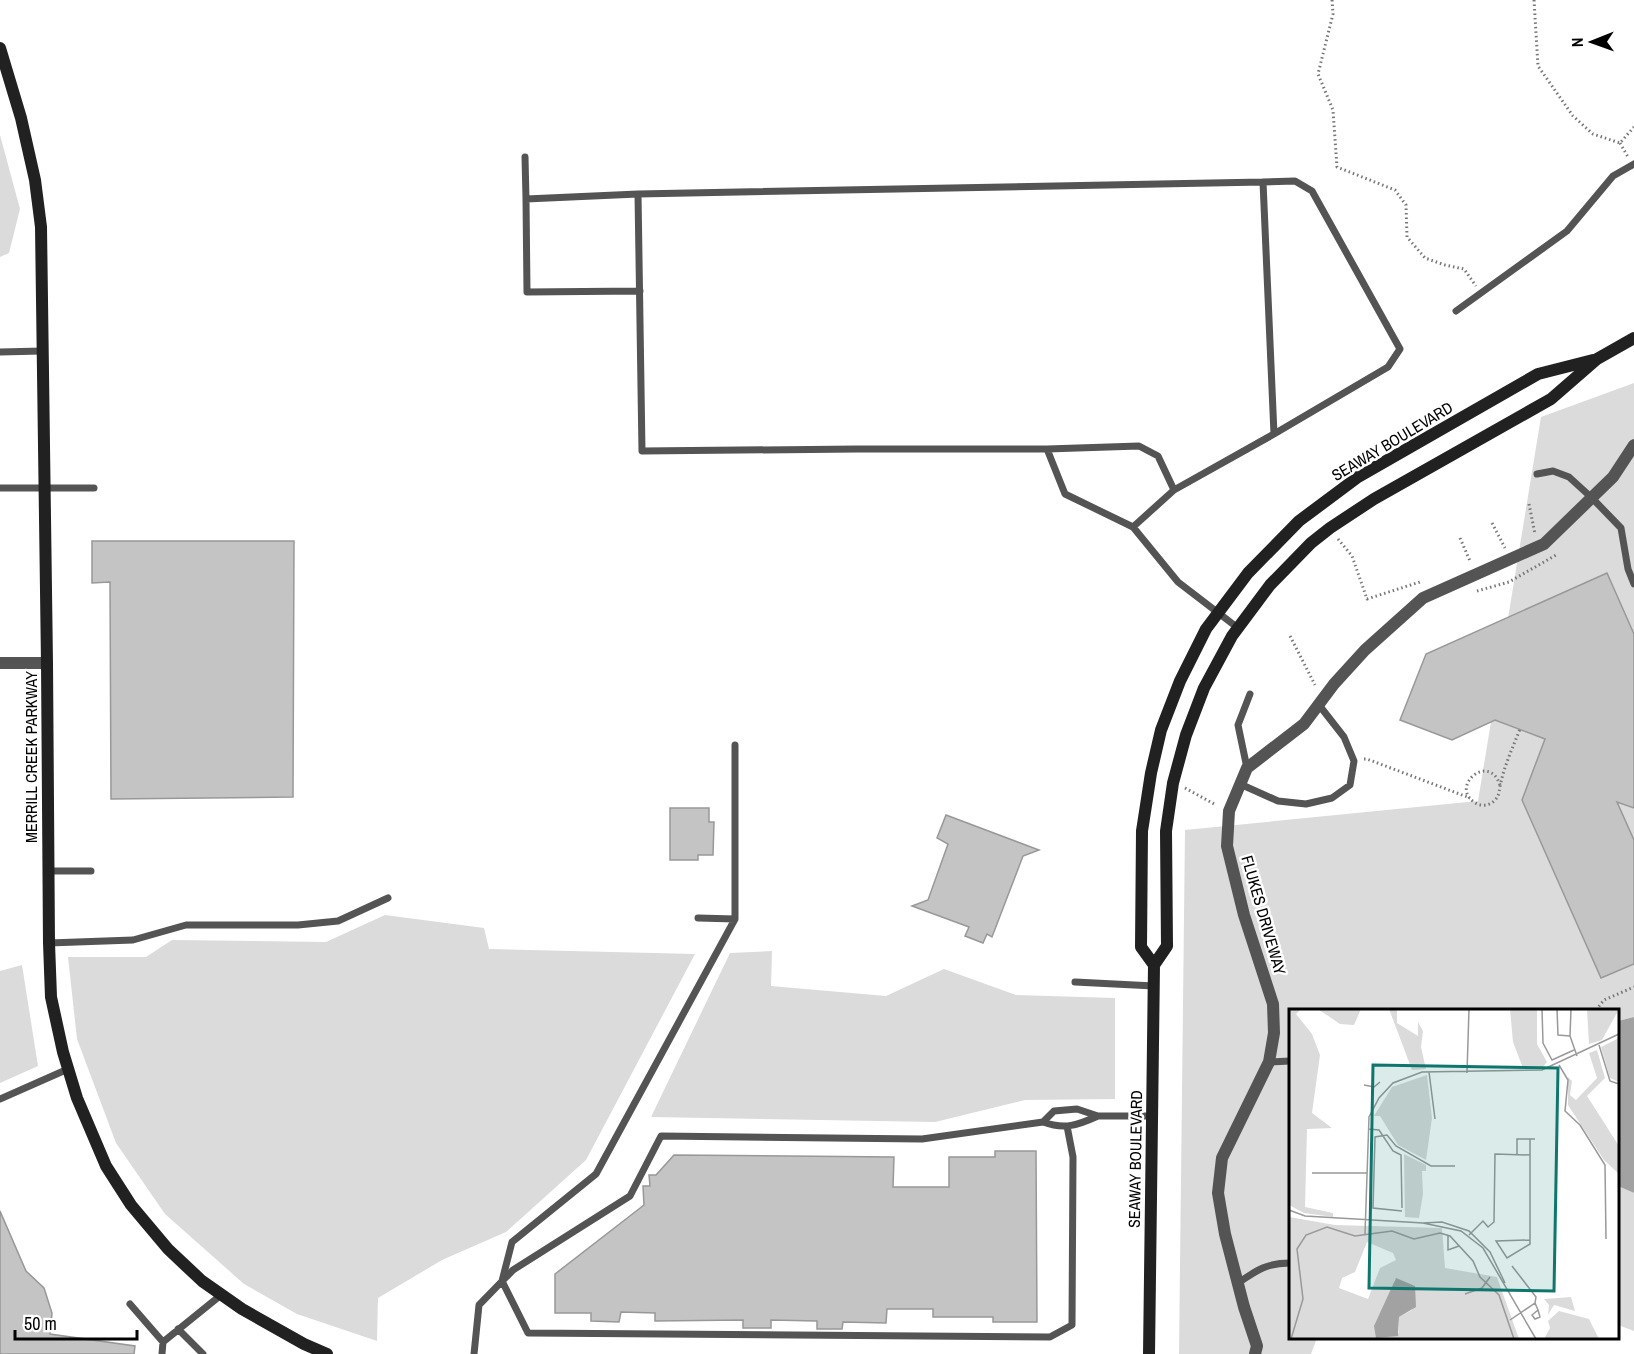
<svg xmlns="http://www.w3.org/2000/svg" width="1634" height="1354" font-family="'Archivo Narrow',sans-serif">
<rect width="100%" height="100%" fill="#fff"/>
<path fill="#dbdbdb" d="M 0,135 L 20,209 L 9,253 L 0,257 Z
M 1634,383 L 1634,1017 L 1618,1021 L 1618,1010 L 1290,1010 L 1290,1338 L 1317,1338 L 1311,1354 L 1179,1354 L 1185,830 L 1478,801 L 1541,417 Z
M 385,915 L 484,928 L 489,949 L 695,954 L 586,1160 L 506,1232 L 442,1260 L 378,1298 L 377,1341 L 297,1314 L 244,1284 L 165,1214 L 116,1143 L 77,1039 L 68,957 L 146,957 L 172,940 L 326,942 Z
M 772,951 L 771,986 L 886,996 L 944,969 L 1016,995 L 1115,998 L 1115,1099 L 1025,1100 L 935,1122 L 651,1117 L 730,953 Z
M 22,965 L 38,1066 L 0,1083 L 0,971 Z
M 1618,1186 L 1634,1193 L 1634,1331 L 1618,1325 Z"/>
<path fill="#a2a2a2" d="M 1634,1017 L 1634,1193 L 1618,1186 L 1618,1021 Z"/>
<path fill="#c4c4c4" stroke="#989898" stroke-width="1.5" d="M 92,541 L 294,541 L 293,797 L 111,799 L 110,582 L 92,583 Z
M 1607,573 L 1634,634 L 1634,808 L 1617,802 L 1634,840 L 1634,964 L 1601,978 L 1522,800 L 1545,739 L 1495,720 L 1452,740 L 1400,720 L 1426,654 Z
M 670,808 L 709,808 L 709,822 L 714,822 L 713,855 L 698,855 L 698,860 L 670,860 Z
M 946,815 L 1039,850 L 1023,856 L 992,937 L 987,934 L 983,943 L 965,936 L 969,927 L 912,906 L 928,900 L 948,844 L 937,838 Z
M 995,1151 L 1036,1151 L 1037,1322 L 993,1322 L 993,1317 L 933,1317 L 933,1309 L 887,1309 L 886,1323 L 843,1322 L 842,1329 L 817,1329 L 817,1321 L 771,1320 L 771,1328 L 743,1328 L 743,1320 L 655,1321 L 655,1313 L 621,1312 L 619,1322 L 591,1321 L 591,1313 L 555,1313 L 555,1274 L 644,1205 L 643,1186 L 650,1186 L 649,1175 L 656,1175 L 674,1155 L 894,1157 L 893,1187 L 949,1187 L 949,1157 L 995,1157 Z
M 0,1211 L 26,1271 L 44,1288 L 52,1313 L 50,1334 L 135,1346 L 134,1354 L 0,1354 Z"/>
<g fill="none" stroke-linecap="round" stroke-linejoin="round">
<path stroke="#767676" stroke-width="3" stroke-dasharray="1.5 3" stroke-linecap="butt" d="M 1332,0 L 1333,14 L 1318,74 L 1333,110 L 1337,167 L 1395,190 L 1406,205 L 1407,237 L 1425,258 L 1445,265 L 1464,269 L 1476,286
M 1534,0 L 1538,66 L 1573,116 L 1593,134 L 1620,143 L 1634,127
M 1620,143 L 1628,157
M 1529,504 L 1535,534
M 1492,523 L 1505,548
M 1460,538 L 1470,561
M 1338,539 L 1352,556 L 1367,599 L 1420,582
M 1477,591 L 1509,582 L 1556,555
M 1290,636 L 1315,685
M 1364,759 L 1367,759 L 1470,798
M 1500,785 C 1489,752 1450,786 1474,802 C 1480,807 1490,806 1495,800 C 1500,795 1499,789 1501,782 C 1505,764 1513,747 1520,729
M 1185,788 L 1216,805
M 1596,1010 L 1604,1000 L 1634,987"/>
<path stroke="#545454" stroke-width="7" d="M 525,157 L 526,199 L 638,194 L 642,451 L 857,449 L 1047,449 L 1139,446 L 1158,456 L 1174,490 L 1133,527 L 1178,582 L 1238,628
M 638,194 L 1263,182 L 1295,181 L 1312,191 L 1400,349 L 1388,367 L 1274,434 L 1263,182
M 526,199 L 527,292 L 640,291
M 1456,311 L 1567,231 L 1613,176 L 1634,164
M 0,352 L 42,351
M 1047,449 L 1065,494 L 1133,527
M 1537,474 L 1553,471 L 1569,477 L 1592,498 L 1621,528 L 1628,569 L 1634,584
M 0,488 L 94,488
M 1174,490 L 1274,434
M 735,745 L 735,919 L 596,1174 L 512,1242 L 502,1281 L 528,1333 L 1050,1337 L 1072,1325 L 1073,1157 L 1067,1126
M 1247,768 L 1238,725 L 1250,694
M 1240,784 L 1278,801 L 1306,804 L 1332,798 L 1350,785 L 1354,761 L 1344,737 L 1319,705
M 48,871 L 91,871
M 698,918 L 735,919
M 49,943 L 133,940 L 186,925 L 298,925 L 338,921 L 388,898
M 1075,982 L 1154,986
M 1269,1062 L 1290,1061
M 0,1099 L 68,1069
M 1077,1109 L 1098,1116 C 1078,1125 1065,1130 1043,1122 L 1054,1111 Z
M 1098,1116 L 1152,1116
M 1238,1283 C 1257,1270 1267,1263 1290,1263
M 130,1304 L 163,1342 L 162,1354
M 178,1329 L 203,1354
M 163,1342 L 221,1295
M 474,1354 L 479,1305 L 513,1270 L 630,1196 L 661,1136 L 922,1139 L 1043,1122"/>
<path stroke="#545454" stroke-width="12" d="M 0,663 L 47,663
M 1255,1354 L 1257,1346 L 1244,1307 L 1225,1234 L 1218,1193 L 1222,1158 L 1269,1062 L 1274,1033 L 1273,1004 L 1244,915 L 1227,846 L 1229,811 L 1247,768 L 1304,724 L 1334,684 L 1365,650 L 1423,598 L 1544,544 L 1613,477 L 1634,445"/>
<path stroke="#212121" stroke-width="12" d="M 0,48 L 21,118 L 35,180 L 41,227 L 47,663 L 49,943 L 51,997 L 63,1052 L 77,1098 L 106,1166 L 131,1205 L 168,1249 L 202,1281 L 242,1309 L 304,1344 L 327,1354
M 1154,965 L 1141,947 L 1142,831 L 1151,773 L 1161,730 L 1180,681 L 1206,629 L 1248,573 L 1299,521 L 1358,477 L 1538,374 L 1593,360
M 1149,1354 L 1154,965 L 1167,946 L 1166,831 L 1173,783 L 1186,735 L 1204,688 L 1232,636 L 1270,585 L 1311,543 L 1330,528 L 1374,499 L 1551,399 L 1597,359 L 1634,338"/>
</g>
<g text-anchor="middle" stroke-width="5" stroke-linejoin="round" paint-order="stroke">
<g font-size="16" fill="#000" stroke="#fff">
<text transform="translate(1392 441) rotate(-31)" y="6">SEAWAY BOULEVARD</text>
<text transform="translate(31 757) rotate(-90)" y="6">MERRILL CREEK PARKWAY</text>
<text transform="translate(1264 915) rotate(74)" y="6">FLUKES DRIVEWAY</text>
<text transform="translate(1135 1159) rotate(-89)" y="6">SEAWAY BOULEVARD</text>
</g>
</g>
<g transform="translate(1289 1009)">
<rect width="330" height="330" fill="#fff"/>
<path d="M 0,0 L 12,0 L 7,5 L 23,25 L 31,46 L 23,104 L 43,119 L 18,120 L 16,198 L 44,204 L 44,208 L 15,204 L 0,196 ZM 29,0 L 72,0 L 65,16 L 51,15 ZM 100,0 L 108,0 L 108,14 L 129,27 L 129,13 L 134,22 L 132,38 L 137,60 L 123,61 ZM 221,0 L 248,0 L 248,35 L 258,53 L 254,58 L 234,59 L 224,33 ZM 298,0 L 330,0 L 313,31 L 300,35 ZM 330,29 L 330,73 L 321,69 L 312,38 ZM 308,41 L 316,69 L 298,87 L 330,137 L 330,165 L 315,151 L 279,96 L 279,68 L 283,72 L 281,86 L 287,91 L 308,69 L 300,44 ZM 138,66 L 143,109 L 137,151 L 109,136 L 91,107 L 85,107 L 103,78 ZM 115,145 L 137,156 L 137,162 L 133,162 L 134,185 L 130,209 L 116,208 ZM 0,208 L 46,216 L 153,219 L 156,259 L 208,268 L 230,330 L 0,330 ZM 78,233 L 104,244 L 107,251 L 91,259 L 79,290 L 50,279 L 53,269 L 66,263 ZM 106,270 L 125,277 L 123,301 L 110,308 L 110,324 L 94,328 ZM 282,288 L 286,302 L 265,296 L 259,306 L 260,296 L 255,290 ZM 270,302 L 300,310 L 310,330 L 255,330 L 261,319 L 259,312 Z" fill="#dbdbdb" fill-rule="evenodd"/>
<path d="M 107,269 L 126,277 L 127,298 L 110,308 L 109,327 L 87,329 L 85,317 Z" fill="#a2a2a2"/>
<path fill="none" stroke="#999" stroke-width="1.5" d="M 253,0 L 254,34 L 263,51 L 285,41M 268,0 L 269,26 L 281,27M 282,0 L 281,27 L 288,47M 310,36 L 321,72 L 330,75M 270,56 L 279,71 L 276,102 L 291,116 L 316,156 L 317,230M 140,63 L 146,110M 178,64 L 180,0M 75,76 L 85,78 L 91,73M 79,120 L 90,121 L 104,142 L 112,146 L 113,199M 228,145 L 228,130 L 241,130M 241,146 L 241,235 L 218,249 L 207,232 L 241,231M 23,164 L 78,164M 0,201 L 16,207 L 134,214 L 172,222 L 194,239 L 247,330M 113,202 L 84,199 L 86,128 L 98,126 L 107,137 L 142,157 L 166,157M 134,214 L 153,213 L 180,222 L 201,243 L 216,274M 76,225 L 80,108 L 90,89 L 104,74 L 133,63 L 253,61 L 330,25M 180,226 L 194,212 L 199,218 L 205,213 L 206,145 L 241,146 L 241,130 L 246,130M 159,227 L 159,241 L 170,237M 176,285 L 193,279 L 201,268M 246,294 L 249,301 L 243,306 L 246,310 L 251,308 L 249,301M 221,311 L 246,294 L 247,288 L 223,257M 2,330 L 14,290 L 8,240 L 17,226 L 38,218 L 66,227 L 103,222 L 125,230 L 151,224 L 161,227 L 184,252 L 191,268 L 210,286 L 225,330"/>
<path fill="#0f766e" fill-opacity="0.15" stroke="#0f766e" stroke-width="3" d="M 84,56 L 269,59 L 265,282 L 80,279 Z"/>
<rect width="330" height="330" fill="none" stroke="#000" stroke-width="3"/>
</g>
<g transform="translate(1592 42) rotate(269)" stroke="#ffffff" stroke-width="4.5" paint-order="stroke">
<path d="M0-4.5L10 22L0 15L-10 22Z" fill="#000000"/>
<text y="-9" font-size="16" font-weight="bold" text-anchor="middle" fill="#000000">N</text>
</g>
<path d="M15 1330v9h122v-9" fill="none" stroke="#000000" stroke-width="3"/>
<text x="24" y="1330" font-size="18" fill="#000000" stroke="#ffffff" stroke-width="4.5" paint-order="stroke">50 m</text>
</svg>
